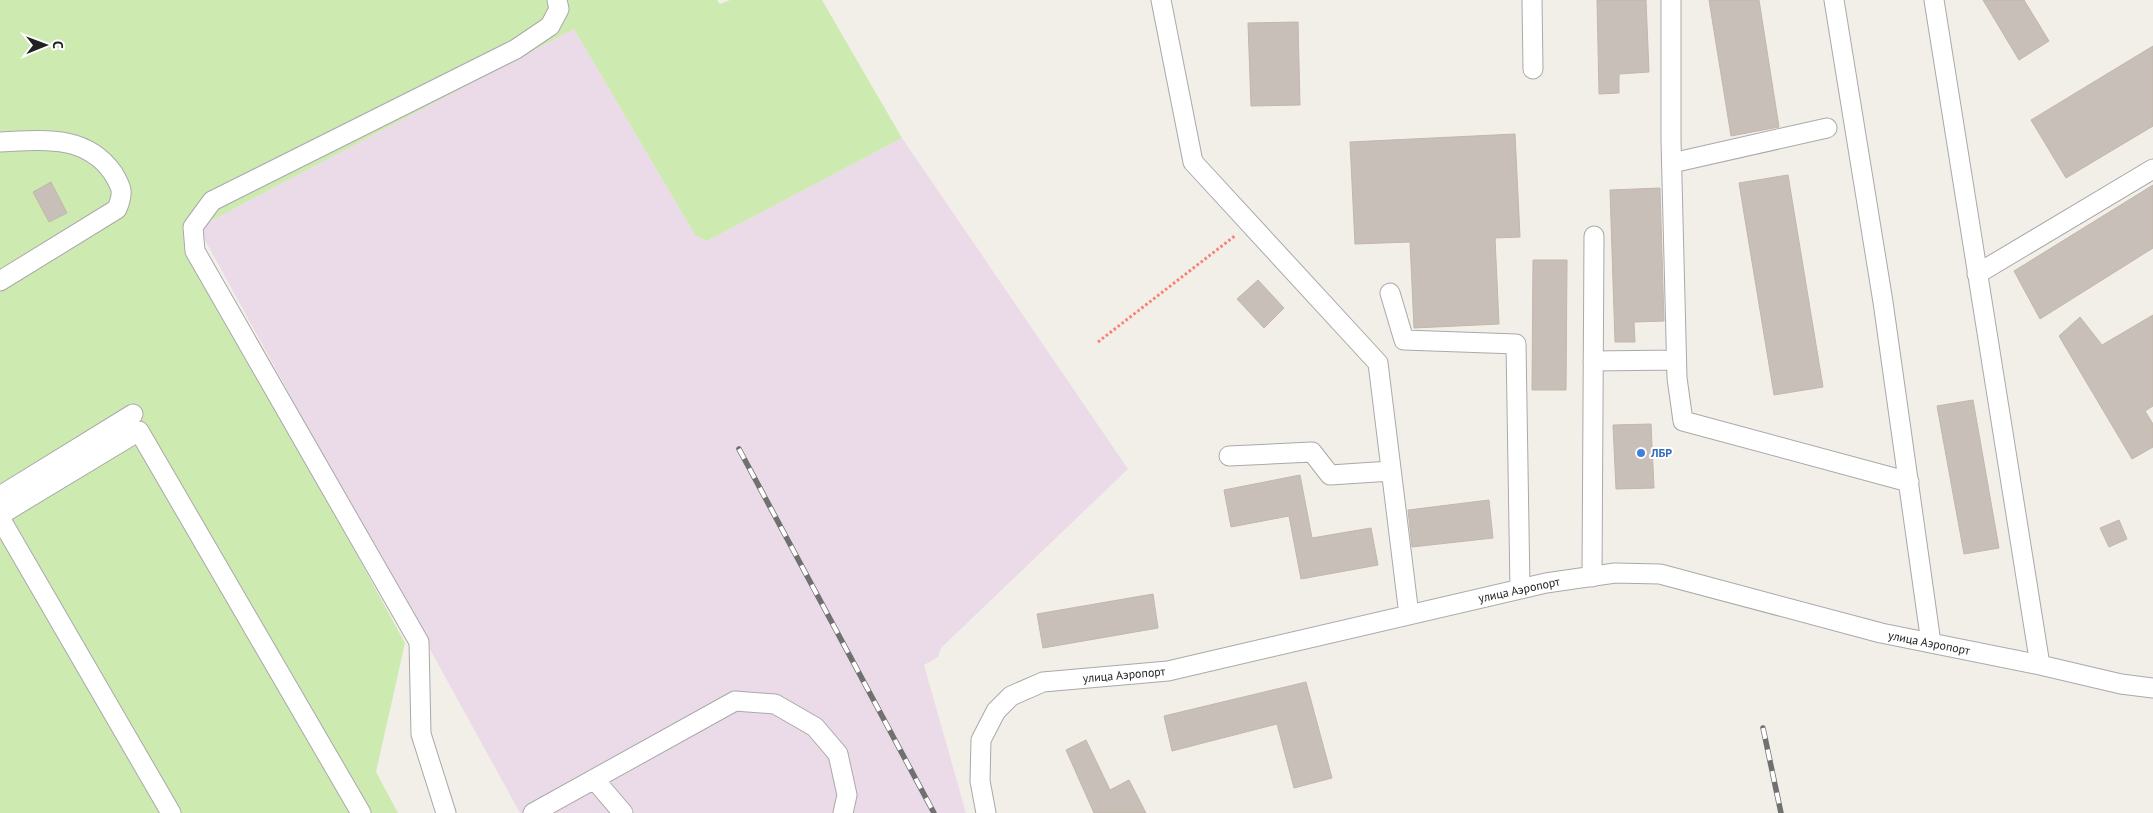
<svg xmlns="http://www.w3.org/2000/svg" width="2153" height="813" font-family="'PT Sans',sans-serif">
<rect width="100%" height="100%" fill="#f2efe9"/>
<path fill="#ebdbe8" d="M 574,29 L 695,235 L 707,241 L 902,138 L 1128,469 L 941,648 L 938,657 L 924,665 L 966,813 L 520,813 L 201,233 L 205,224 Z"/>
<path fill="#cdebb0" d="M 0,0 L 717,0 L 720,4 L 730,0 L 822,0 L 902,138 L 707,241 L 695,235 L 574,29 L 205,224 L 191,250 L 405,643 L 376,772 L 398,813 L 0,813 Z"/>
<path fill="#c7bfb8" stroke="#c4b6ab" d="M 1597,0 L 1646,0 L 1649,72 L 1619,74 L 1619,93 L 1599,94 Z
M 1709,0 L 1759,0 L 1779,127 L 1731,136 Z
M 1983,0 L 2024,0 L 2049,41 L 2019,60 Z
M 1298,22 L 1300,105 L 1251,106 L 1248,23 Z
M 2153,46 L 2153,126 L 2066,178 L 2031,120 Z
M 1515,134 L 1520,237 L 1495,238 L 1499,324 L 1414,328 L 1410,242 L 1355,244 L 1350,142 Z
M 1788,175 L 1823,387 L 1774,395 L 1739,183 Z
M 51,182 L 67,213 L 49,222 L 33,192 Z
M 2153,185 L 2153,248 L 2040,319 L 2014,271 Z
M 1660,188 L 1664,321 L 1634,322 L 1635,342 L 1615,342 L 1610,190 Z
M 1533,260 L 1567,260 L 1566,390 L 1532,390 Z
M 1258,280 L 1284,308 L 1264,328 L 1237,299 Z
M 2153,315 L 2153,406 L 2145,411 L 2153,424 L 2153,447 L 2132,459 L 2059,336 L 2080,317 L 2102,345 Z
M 1973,400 L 1999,548 L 1964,554 L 1937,406 Z
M 1651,424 L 1654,488 L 1616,489 L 1613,425 Z
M 1300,475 L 1312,538 L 1371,528 L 1378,565 L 1301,579 L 1289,516 L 1231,527 L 1224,490 Z
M 1489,500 L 1493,538 L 1412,547 L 1408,510 Z
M 2119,520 L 2127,539 L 2109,547 L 2100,528 Z
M 1153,594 L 1158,628 L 1043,648 L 1037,614 Z
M 1306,682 L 1332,778 L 1294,788 L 1277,724 L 1172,751 L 1164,716 Z
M 1086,740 L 1110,790 L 1129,780 L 1146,813 L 1094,813 L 1066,750 Z"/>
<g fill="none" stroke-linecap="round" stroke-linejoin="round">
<g stroke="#a9a9a9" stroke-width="21">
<path id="minor" d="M 1161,0 L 1193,162 L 1378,363 L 1409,615
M 1532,0 L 1533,69
M 1671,0 L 1671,140 L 1677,378 L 1683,421 L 1909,482
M 1834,0 L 1883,302 L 1931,643
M 1934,0 L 2040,665
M 0,142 C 42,140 86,134 113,173 C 122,188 124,192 117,209 L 0,281
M 1672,163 L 1827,128
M 1977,274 L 2153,169
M 1390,293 L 1404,340 L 1516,344 L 1520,589
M 1593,361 L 1676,360
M 1229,456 L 1312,452 L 1330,475 L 1391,471
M 0,496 L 133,414
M 0,515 L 139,431 L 361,813
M 0,518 L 171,813
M 1592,577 L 1594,236
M 594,779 L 623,813
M 446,813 L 421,734 L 419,642 L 195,251 L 193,227 L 212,201 L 516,49 L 550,26 L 559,9 L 557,0
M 533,813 L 735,701 L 775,704 L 815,727 L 838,754 L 847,795 L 843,813
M 986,813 L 980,781 L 981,740 L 996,711 L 1011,696 L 1043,682 L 1168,671 L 1546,583 L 1615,573 L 1660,574 L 1881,633 L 2040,665 L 2121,684 L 2153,688"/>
</g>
<path stroke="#fa8072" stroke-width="3" stroke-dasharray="2.5 2.5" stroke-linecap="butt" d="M 1098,342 L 1236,235"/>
<use href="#minor" stroke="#fff" stroke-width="19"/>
<g stroke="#707070" stroke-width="5.5">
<path id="rail" d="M 739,449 L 934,813
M 1763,728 L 1781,813"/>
</g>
<use href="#rail" stroke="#fff" stroke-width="4" stroke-dasharray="11" stroke-linecap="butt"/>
</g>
<circle fill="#3f7fe0" stroke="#fff" stroke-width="2" cx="1641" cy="453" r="5"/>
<g text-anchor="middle" stroke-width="4" stroke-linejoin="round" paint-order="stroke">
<g font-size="12" font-weight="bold" fill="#366cbe" stroke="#fff" text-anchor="start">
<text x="1651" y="457">ЛБР</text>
</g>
<g font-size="12" fill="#222" stroke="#fff">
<text transform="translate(1519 590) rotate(-12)" y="4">улица Аэропорт</text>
<text transform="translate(1929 643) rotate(11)" y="4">улица Аэропорт</text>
<text transform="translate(1124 675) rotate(-5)" y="4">улица Аэропорт</text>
</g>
</g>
<g transform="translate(45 45) rotate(89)" stroke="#ffffff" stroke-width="4" paint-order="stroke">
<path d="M0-4L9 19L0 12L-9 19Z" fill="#222222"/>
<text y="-8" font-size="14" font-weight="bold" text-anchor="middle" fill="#222222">С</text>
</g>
</svg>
